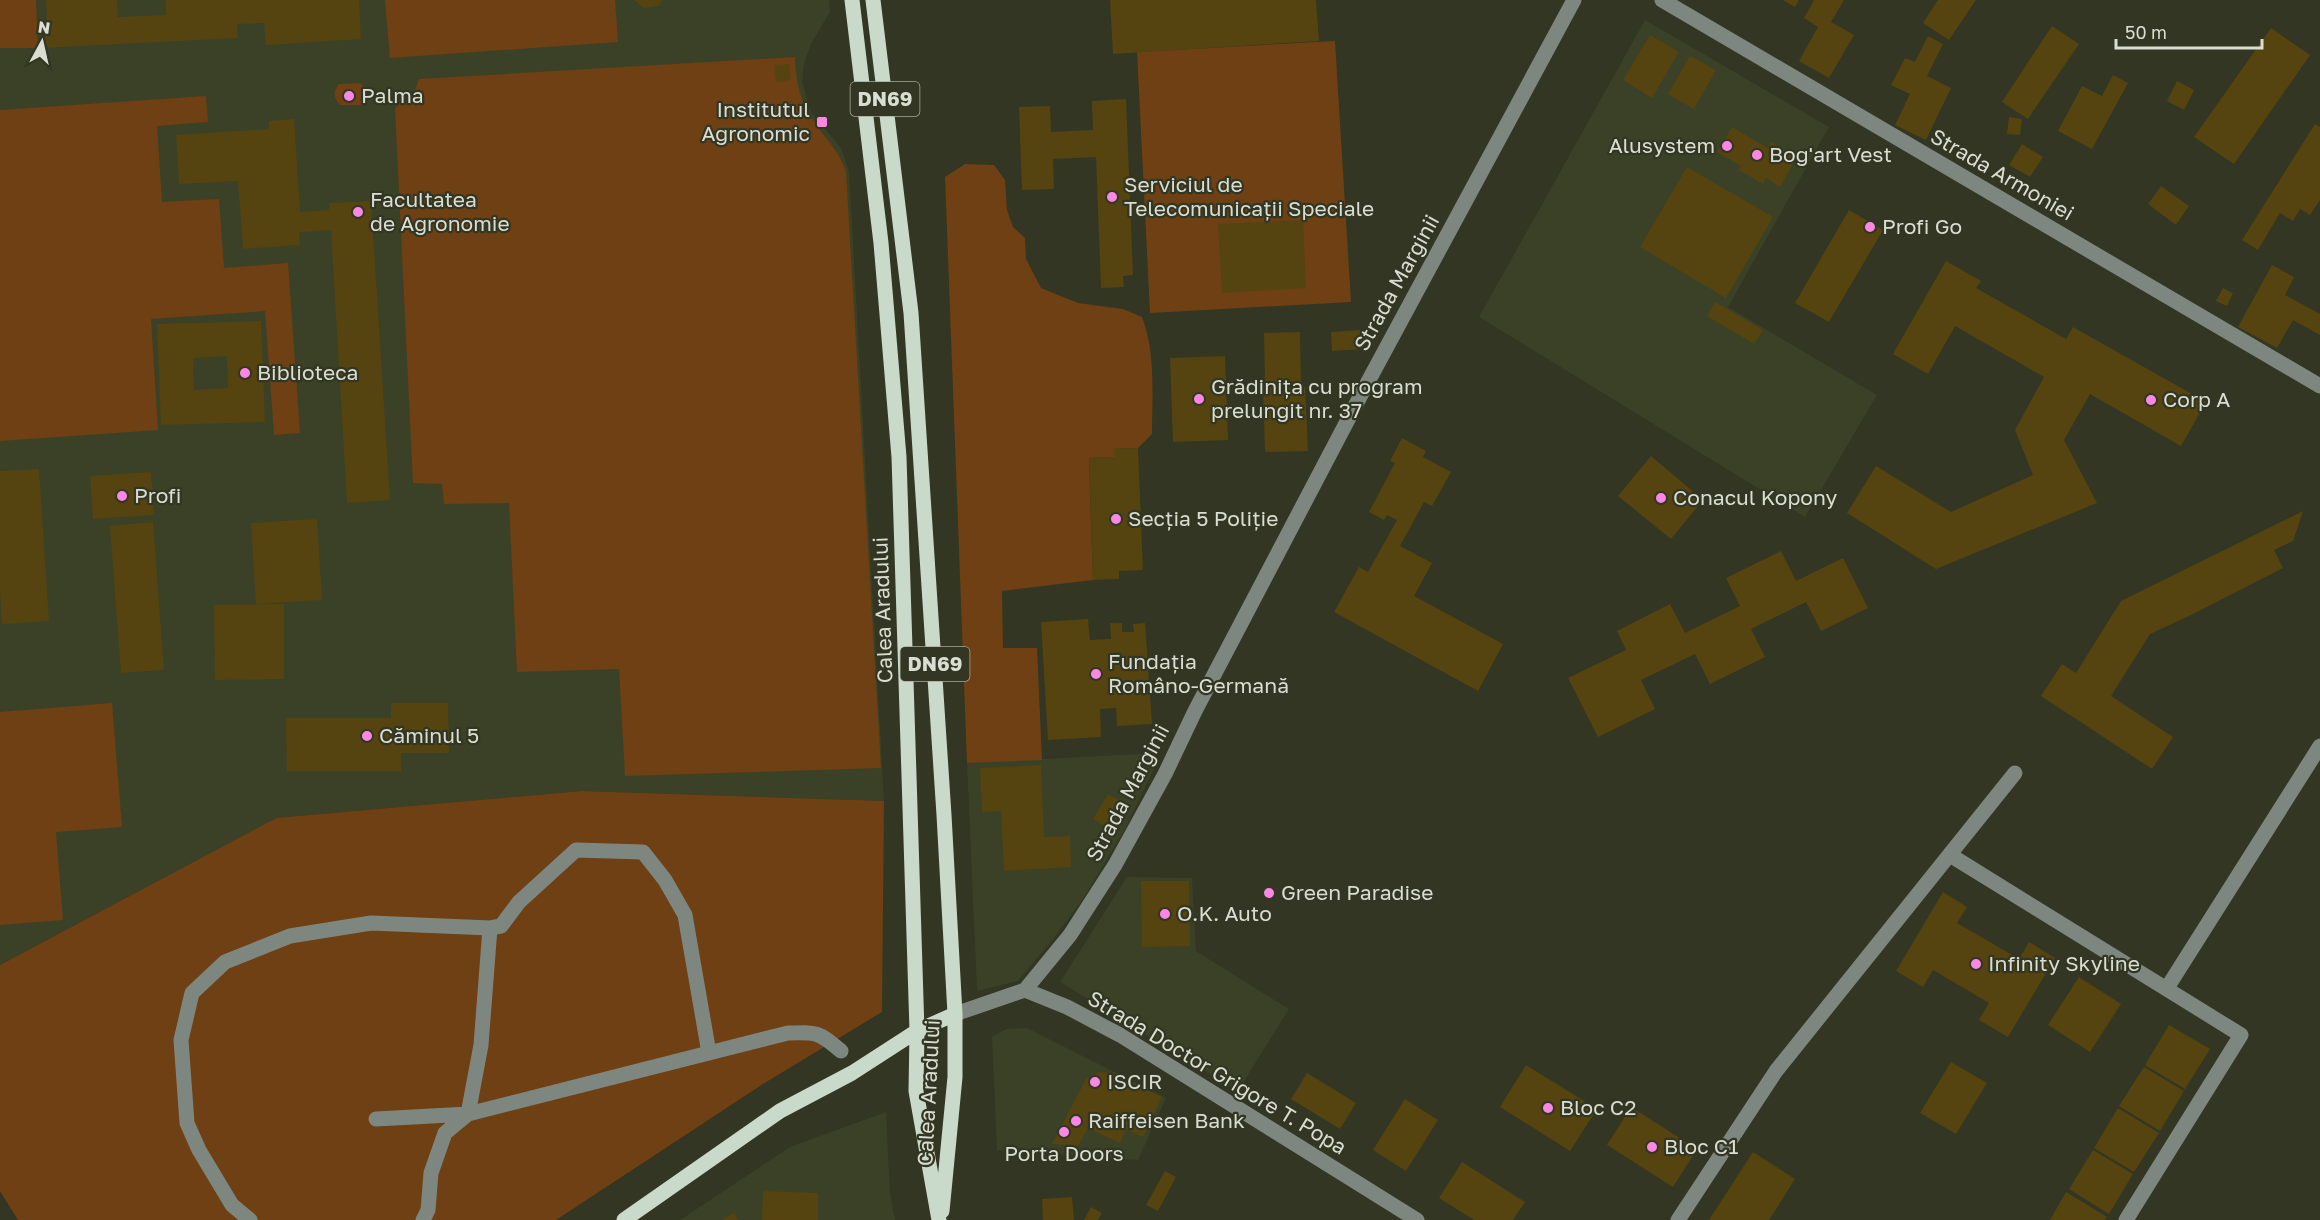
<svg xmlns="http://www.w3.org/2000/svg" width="2320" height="1220" font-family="'Golos Text',sans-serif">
<rect width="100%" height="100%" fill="#323622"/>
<path fill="#3b4126" d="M 0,0 L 829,0 L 830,12 L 811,44 L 804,64 L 802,82 L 811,112 L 841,148 L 849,171 L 884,801 L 582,791 L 276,818 L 0,965 Z
M 1645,20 L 1829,127 L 1728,307 L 1877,395 L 1805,517 L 1479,317 Z
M 1159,753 L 1156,765 L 1124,831 L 1083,899 L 1054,938 L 1018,981 L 977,991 L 967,763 Z
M 1127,877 L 1192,878 L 1196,951 L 1289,1009 L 1238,1091 L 1060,982 Z
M 1027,1028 L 1166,1098 L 1138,1160 L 997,1150 L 992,1037 L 1006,1029 Z
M 886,1112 L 890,1193 L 895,1220 L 680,1220 L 790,1147 Z"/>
<path fill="#6e4013" d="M 0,0 L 36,0 L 38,48 L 0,48 Z
M 385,0 L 615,0 L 618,42 L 390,58 Z
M 1335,41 L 1351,302 L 1150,313 L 1137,52 Z
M 795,57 C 795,76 799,95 808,112 C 819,133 839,148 846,172 L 881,768 L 625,776 L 619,669 L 517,672 L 509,503 L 444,504 L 442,484 L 413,483 L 395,108 L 414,93 L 419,79 Z
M 360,83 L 366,89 L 367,99 L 361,105 L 340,105 C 333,97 333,92 339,84 Z
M 206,96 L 208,122 L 157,126 L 162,202 L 219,199 L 224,268 L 288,263 L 300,433 L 274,435 L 265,311 L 151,319 L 158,430 L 0,441 L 0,110 Z
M 965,164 L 994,165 L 1005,180 L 1007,210 L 1013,227 L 1025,238 L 1026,259 L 1041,288 L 1078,303 L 1123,309 L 1142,317 C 1156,353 1152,396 1152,434 L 1138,448 L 1115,449 L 1115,457 L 1089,458 L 1093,580 L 1002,591 L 1003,648 L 1037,648 L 1042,760 L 967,763 L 945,177 Z
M 112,703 L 122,827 L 56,832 L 63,920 L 0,925 L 0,712 Z
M 582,791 L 884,801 L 882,1012 L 763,1084 L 556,1220 L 18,1220 L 0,1191 L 0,965 L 276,818 Z"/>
<path fill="#55440f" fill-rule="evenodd" d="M 46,0 L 117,0 L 118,17 L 166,15 L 166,0 L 359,0 L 361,39 L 266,45 L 264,23 L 237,24 L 238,38 L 41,48 L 40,21 L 47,20 Z
M 634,0 L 662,0 L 659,6 L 644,8 Z
M 1110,0 L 1316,0 L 1319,41 L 1113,54 Z
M 1783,0 L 1799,0 L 1795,7 Z
M 1814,0 L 1844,0 L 1831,22 L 1854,35 L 1829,78 L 1799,61 L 1818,27 L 1804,18 Z
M 1938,0 L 1976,0 L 1949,40 L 1923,23 Z
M 2052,26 L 2079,44 L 2028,119 L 2002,102 Z
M 2271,28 L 2310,55 L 2234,164 L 2194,137 Z
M 1650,35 L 1679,52 L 1652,98 L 1623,80 Z
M 1928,36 L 1943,44 L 1927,76 L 1951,88 L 1926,140 L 1895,125 L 1910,94 L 1891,85 L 1905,58 L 1915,62 Z
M 1690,56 L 1716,70 L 1694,109 L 1668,94 Z
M 789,64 L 791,80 L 776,82 L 774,65 Z
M 2113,75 L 2128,83 L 2092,149 L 2058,131 L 2082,86 L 2102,96 Z
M 2177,81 L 2194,90 L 2184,110 L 2167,101 Z
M 1126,99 L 1133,275 L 1123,276 L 1124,287 L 1101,288 L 1096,157 L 1053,159 L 1054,189 L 1022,190 L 1019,107 L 1050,106 L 1051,132 L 1093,130 L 1092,101 Z
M 2009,117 L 2022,119 L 2020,135 L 2007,134 Z
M 294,119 L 300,212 L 329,210 L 329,203 L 371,201 L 390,500 L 347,503 L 331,230 L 299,232 L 300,245 L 243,249 L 238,181 L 179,184 L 176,135 L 269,129 L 269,121 Z
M 2315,124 L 2320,127 L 2320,200 L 2310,215 L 2300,209 L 2293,221 L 2280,213 L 2258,250 L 2242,240 Z
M 1732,127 L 1768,148 L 1771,142 L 1797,157 L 1780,187 L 1766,178 L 1763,184 L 1739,170 L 1741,166 L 1717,152 Z
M 2022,144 L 2043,157 L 2030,177 L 2009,165 Z
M 1687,167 L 1773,217 L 1726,298 L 1640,247 Z
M 2161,186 L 2189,206 L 2176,225 L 2148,204 Z
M 1849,210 L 1883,230 L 1829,322 L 1795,303 Z
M 1303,220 L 1306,288 L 1222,293 L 1218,224 Z
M 1946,261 L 1981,281 L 1976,288 L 2066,339 L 2073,327 L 2206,402 L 2181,446 L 2090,394 L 2064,440 L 2097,503 L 1936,569 L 1847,513 L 1876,466 L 1951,512 L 2033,475 L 2015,430 L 2044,377 L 1955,326 L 1928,374 L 1893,354 Z
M 2272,265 L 2294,277 L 2285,295 L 2320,314 L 2320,335 L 2293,320 L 2277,348 L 2238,327 Z
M 2223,288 L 2233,293 L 2227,306 L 2216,301 Z
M 1715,302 L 1763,330 L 1754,344 L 1707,316 Z
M 261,321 L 265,422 L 161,425 L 157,324 ZM 227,356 L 228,388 L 194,390 L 193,358 Z
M 1361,330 L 1363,349 L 1332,351 L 1331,332 Z
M 1300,332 L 1301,384 L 1265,384 L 1264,333 Z
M 1225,356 L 1228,440 L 1173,442 L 1170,358 Z
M 1305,387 L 1308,451 L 1265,452 L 1263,388 Z
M 1402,438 L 1426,451 L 1423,457 L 1451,472 L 1432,506 L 1424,502 L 1400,546 L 1432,563 L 1414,596 L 1503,644 L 1478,691 L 1334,612 L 1359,567 L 1368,572 L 1397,520 L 1387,515 L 1384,520 L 1369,512 L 1395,463 L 1390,461 Z
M 1138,448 L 1143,570 L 1119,571 L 1119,579 L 1093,580 L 1089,458 L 1115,457 L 1114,449 Z
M 1651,456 L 1703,500 L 1671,539 L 1618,496 Z
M 39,469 L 49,621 L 2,624 L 0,591 L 0,471 Z
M 151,472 L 154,515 L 93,519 L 90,476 Z
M 2303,511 L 2293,541 L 2274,550 L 2283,568 L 2191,615 L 2150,634 L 2111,696 L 2173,737 L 2152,769 L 2041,696 L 2062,664 L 2076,673 L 2121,601 Z
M 317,519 L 322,600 L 256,604 L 251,523 Z
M 153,522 L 164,670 L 121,673 L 110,526 Z
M 1781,551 L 1796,581 L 1843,558 L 1868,608 L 1821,631 L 1806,602 L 1751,629 L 1765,657 L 1710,684 L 1695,654 L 1641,680 L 1655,709 L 1598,737 L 1568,678 L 1626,650 L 1617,631 L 1670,604 L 1685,633 L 1740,606 L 1726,578 Z
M 284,604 L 284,679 L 215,680 L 214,605 Z
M 1088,619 L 1090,640 L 1111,639 L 1110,623 L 1122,623 L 1122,632 L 1134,632 L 1133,624 L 1145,623 L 1152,724 L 1117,726 L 1116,708 L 1100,709 L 1101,737 L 1048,740 L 1041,622 Z
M 391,703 L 448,703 L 449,753 L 401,753 L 401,771 L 287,771 L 286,718 L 391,718 Z
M 1041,765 L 1044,837 L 1070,836 L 1071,867 L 1004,871 L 1001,811 L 982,812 L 980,768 Z
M 1108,794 L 1124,803 L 1109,829 L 1093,819 Z
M 1141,881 L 1189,881 L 1190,946 L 1142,947 Z
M 1943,892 L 1967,907 L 1957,923 L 2019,959 L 2029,942 L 2055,958 L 2008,1037 L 1979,1020 L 1989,1003 L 1933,970 L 1923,987 L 1896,971 Z
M 2079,977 L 2121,1004 L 2090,1052 L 2048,1025 Z
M 2169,1025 L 2210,1049 L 2185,1089 L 2145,1065 Z
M 1951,1062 L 1987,1083 L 1956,1134 L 1920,1113 Z
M 1526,1065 L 1597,1109 L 1570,1151 L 1500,1107 Z
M 2144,1067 L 2184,1091 L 2160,1131 L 2119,1106 Z
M 1099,1072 L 1112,1073 L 1162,1097 L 1143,1137 L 1126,1129 L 1120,1143 L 1088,1128 L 1078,1146 L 1052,1144 L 1086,1079 Z
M 1307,1073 L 1356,1103 L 1340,1129 L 1291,1099 Z
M 1405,1099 L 1438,1120 L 1406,1171 L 1373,1150 Z
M 1631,1107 L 1697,1149 L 1673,1187 L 1607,1145 Z
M 2118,1108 L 2159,1133 L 2134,1172 L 2094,1148 Z
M 2093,1150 L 2133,1174 L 2109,1214 L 2069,1189 Z
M 1753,1152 L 1795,1179 L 1775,1211 L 1769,1220 L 1709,1220 Z
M 1462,1162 L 1525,1202 L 1513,1220 L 1474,1220 L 1439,1198 Z
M 1165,1171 L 1176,1177 L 1158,1211 L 1146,1205 Z
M 763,1191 L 818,1193 L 818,1220 L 762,1220 Z
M 2066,1192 L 2107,1217 L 2105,1220 L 2050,1220 Z
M 1072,1197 L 1074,1220 L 1043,1220 L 1042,1199 Z
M 1091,1207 L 1102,1213 L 1098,1220 L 1084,1220 Z
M 734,1213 L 738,1220 L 722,1220 Z"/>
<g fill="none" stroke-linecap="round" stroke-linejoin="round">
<path stroke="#7e877f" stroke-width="15" d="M 1662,0 L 2320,386
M 1950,855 L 2241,1035 L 2126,1220
M 2167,988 L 2320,746
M 1025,990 L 1070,935 L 1115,865 L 1165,774 L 1195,711 L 1363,391 L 1574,0
M 955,1014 L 1025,990 L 1067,1007 L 1120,1035 L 1417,1220
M 376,1119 L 468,1114 L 788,1033 C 817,1032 819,1032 841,1051
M 250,1220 L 232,1205 L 199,1150 L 187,1123 L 181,1040 L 192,993 L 225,962 L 290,936 L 371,923 L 490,928 L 501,926 L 519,902 L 576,850 L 643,852 L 665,880 L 685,915 L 709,1053
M 423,1220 L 428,1210 L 431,1173 L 445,1133 L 468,1114 L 481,1045 L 490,928
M 1678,1220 L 1776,1071 L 2015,773"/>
<path stroke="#c9daca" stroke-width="15" d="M 852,0 L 881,243 L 899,457 L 917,1031 L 916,1091 L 939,1220
M 873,0 L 911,313 L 944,815 L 955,1014 L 955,1077 L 942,1211
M 624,1220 L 780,1111 L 852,1073 L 917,1031 L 955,1014"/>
</g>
<g fill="#fb87e5" stroke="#323622" stroke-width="2">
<circle cx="349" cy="96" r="6"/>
<rect x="816" y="116" width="12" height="12" rx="3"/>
<circle cx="1727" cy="146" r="6"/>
<circle cx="1757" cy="155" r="6"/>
<circle cx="1112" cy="197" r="6"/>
<circle cx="358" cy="212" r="6"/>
<circle cx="1870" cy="227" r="6"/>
<circle cx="245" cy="373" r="6"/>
<circle cx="1199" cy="399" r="6"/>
<circle cx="2151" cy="400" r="6"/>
<circle cx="122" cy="496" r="6"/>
<circle cx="1661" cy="498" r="6"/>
<circle cx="1116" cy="519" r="6"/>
<circle cx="1096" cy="674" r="6"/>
<circle cx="367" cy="736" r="6"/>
<circle cx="1269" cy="893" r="6"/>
<circle cx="1165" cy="914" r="6"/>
<circle cx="1976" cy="964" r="6"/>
<circle cx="1095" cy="1082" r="6"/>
<circle cx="1548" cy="1108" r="6"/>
<circle cx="1076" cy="1121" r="6"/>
<circle cx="1064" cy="1132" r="6"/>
<circle cx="1652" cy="1147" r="6"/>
</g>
<g text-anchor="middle" stroke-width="4.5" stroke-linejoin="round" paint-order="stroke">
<g fill="#323622" stroke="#a8ab9c" stroke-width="1.5">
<rect x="850.5" y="82" width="69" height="34" rx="4.5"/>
<rect x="900.5" y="647" width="69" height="34" rx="4.5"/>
</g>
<g font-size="20" font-weight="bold" fill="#daddd1">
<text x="885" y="106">DN69</text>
<text x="935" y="671">DN69</text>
</g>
<g font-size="21" fill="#daddd1" stroke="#323622" text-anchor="start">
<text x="361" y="103">Palma</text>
<text x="810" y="117" text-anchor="end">Institutul<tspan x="810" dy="24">Agronomic</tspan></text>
<text x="1715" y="153" text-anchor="end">Alusystem</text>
<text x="1769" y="162">Bog'art Vest</text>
<text x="1124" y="192">Serviciul de<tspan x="1124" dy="24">Telecomunicații Speciale</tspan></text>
<text x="370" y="207">Facultatea<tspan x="370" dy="24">de Agronomie</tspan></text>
<text x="1882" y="234">Profi Go</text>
<text x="257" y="380">Biblioteca</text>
<text x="1211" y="394">Grădinița cu program<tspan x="1211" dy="24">prelungit nr. 37</tspan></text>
<text x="2163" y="407">Corp A</text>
<text x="134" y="503">Profi</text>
<text x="1673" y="505">Conacul Kopony</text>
<text x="1128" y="526">Secția 5 Poliție</text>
<text x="1108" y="669">Fundația<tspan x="1108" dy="24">Româno-Germană</tspan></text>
<text x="379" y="743">Căminul 5</text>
<text x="1281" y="900">Green Paradise</text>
<text x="1177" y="921">O.K. Auto</text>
<text x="1988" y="971">Infinity Skyline</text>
<text x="1107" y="1089">ISCIR</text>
<text x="1560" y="1115">Bloc C2</text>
<text x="1088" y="1128">Raiffeisen Bank</text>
<text x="1664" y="1154">Bloc C1</text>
<text x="1064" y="1161" text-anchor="middle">Porta Doors</text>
</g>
<g font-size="21" fill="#daddd1" stroke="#323622">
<text transform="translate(2002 175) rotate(30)" y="7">Strada Armoniei</text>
<text transform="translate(1397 283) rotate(-61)" y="7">Strada Marginii</text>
<text transform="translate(883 610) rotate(-92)" y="7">Calea Aradului</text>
<text transform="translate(1128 793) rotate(-62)" y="7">Strada Marginii</text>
<text transform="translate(1217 1073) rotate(31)" y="7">Strada Doctor Grigore T. Popa</text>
<text transform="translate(929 1093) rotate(-87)" y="7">Calea Aradului</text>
</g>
</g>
<g transform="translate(42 42) rotate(8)" stroke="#323622" stroke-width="4.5" paint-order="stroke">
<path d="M0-4.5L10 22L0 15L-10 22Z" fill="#daddd1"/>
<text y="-9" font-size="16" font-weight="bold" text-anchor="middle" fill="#daddd1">N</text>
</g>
<path d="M2116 39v9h146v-9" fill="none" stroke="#daddd1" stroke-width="3"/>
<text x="2125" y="39" font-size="18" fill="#daddd1" stroke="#323622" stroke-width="4.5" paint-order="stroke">50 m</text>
</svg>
